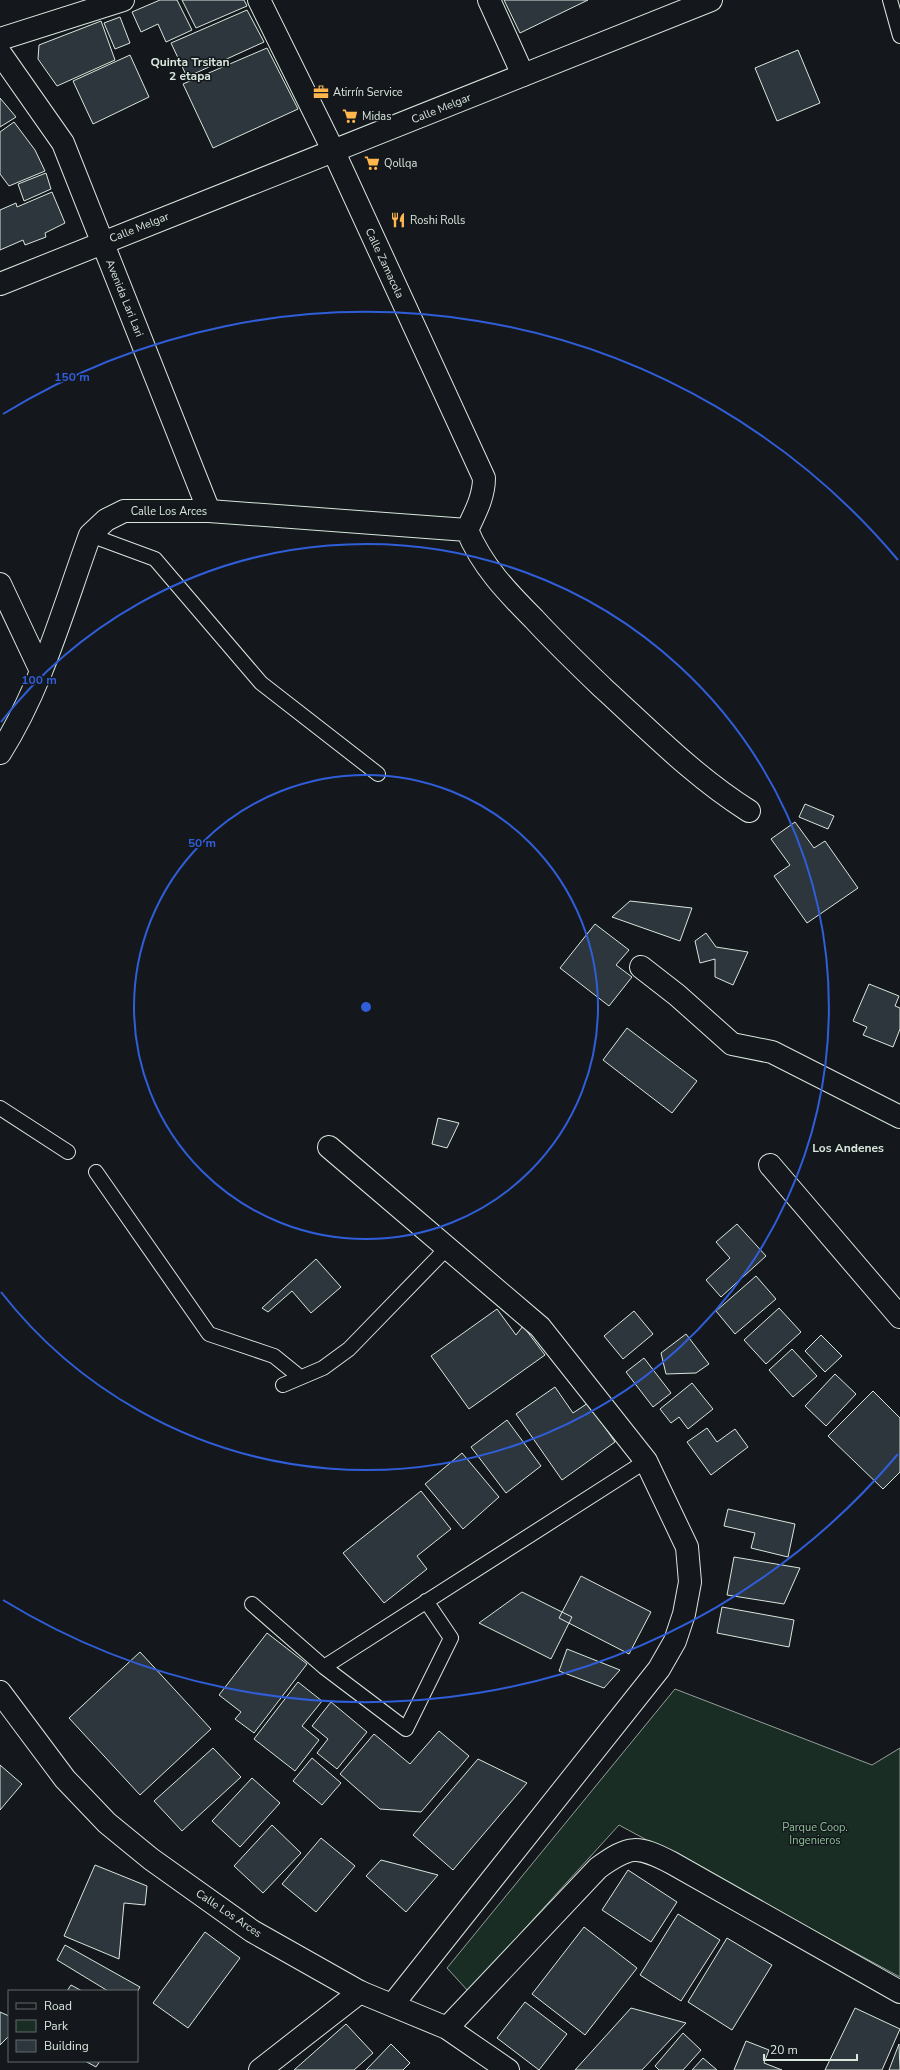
<svg xmlns="http://www.w3.org/2000/svg" width="900" height="2070" font-family="'Nunito Sans',sans-serif">
<rect width="100%" height="100%" fill="#14181c"/>
<path fill="#1a2d24" stroke="#939e99" d="M 675,1689 L 872,1765 L 900,1748 L 900,1977 L 619,1825 L 468,1991 L 447,1968 Z"/>
<path fill="#2c363c" stroke="#d8e6dc" d="M 160,0 L 177,0 L 192,30 L 166,42 L 158,24 L 141,32 L 132,12 Z
M 182,0 L 244,0 L 247,6 L 196,28 Z
M 504,0 L 588,0 L 520,33 Z
M 247,10 L 264,42 L 187,77 L 171,43 Z
M 120,17 L 130,43 L 115,49 L 104,23 Z
M 101,21 L 115,60 L 57,86 L 38,59 L 39,45 Z
M 267,48 L 298,109 L 213,148 L 183,84 Z
M 798,50 L 820,103 L 777,121 L 755,68 Z
M 130,55 L 149,97 L 93,124 L 73,81 Z
M 0,98 L 16,117 L 0,127 Z
M 14,122 L 35,150 L 45,171 L 9,186 L 0,174 L 0,132 Z
M 46,173 L 51,189 L 24,201 L 18,184 Z
M 52,192 L 65,223 L 45,233 L 46,237 L 25,245 L 23,240 L 0,250 L 0,210 L 16,203 L 17,207 Z
M 805,804 L 834,816 L 828,829 L 799,817 Z
M 795,822 L 814,848 L 825,841 L 858,888 L 807,923 L 774,876 L 790,865 L 771,839 Z
M 630,901 L 692,908 L 680,941 L 612,917 Z
M 595,924 L 629,950 L 616,965 L 632,977 L 609,1006 L 560,968 Z
M 706,933 L 716,947 L 748,952 L 733,985 L 715,977 L 715,959 L 700,963 L 695,941 Z
M 869,984 L 899,996 L 895,1006 L 900,1008 L 900,1029 L 893,1047 L 863,1035 L 867,1027 L 853,1021 Z
M 627,1028 L 697,1081 L 672,1113 L 603,1060 Z
M 438,1118 L 459,1123 L 447,1148 L 432,1144 Z
M 737,1224 L 766,1256 L 721,1297 L 706,1280 L 730,1258 L 716,1242 Z
M 316,1259 L 341,1287 L 311,1313 L 292,1291 L 268,1312 L 262,1308 Z
M 756,1276 L 776,1299 L 735,1334 L 716,1311 Z
M 779,1308 L 801,1332 L 766,1364 L 744,1340 Z
M 497,1309 L 516,1335 L 523,1326 L 545,1355 L 469,1409 L 431,1356 Z
M 634,1311 L 653,1334 L 623,1359 L 604,1336 Z
M 686,1334 L 709,1364 L 696,1373 L 666,1374 L 661,1353 Z
M 821,1335 L 842,1356 L 825,1372 L 805,1351 Z
M 792,1349 L 817,1376 L 793,1397 L 769,1370 Z
M 644,1358 L 671,1393 L 653,1407 L 626,1372 Z
M 835,1374 L 856,1394 L 826,1426 L 805,1406 Z
M 692,1383 L 713,1409 L 688,1429 L 679,1417 L 671,1423 L 660,1409 Z
M 555,1387 L 573,1413 L 588,1403 L 615,1442 L 562,1480 L 516,1414 Z
M 873,1391 L 900,1418 L 900,1472 L 883,1489 L 828,1436 Z
M 507,1420 L 541,1466 L 506,1493 L 471,1447 Z
M 707,1428 L 717,1442 L 735,1429 L 748,1447 L 711,1475 L 687,1442 Z
M 462,1453 L 499,1497 L 463,1529 L 425,1484 Z
M 421,1491 L 451,1529 L 417,1556 L 427,1569 L 384,1603 L 343,1553 Z
M 728,1509 L 795,1524 L 788,1557 L 751,1548 L 755,1533 L 724,1526 Z
M 734,1557 L 800,1568 L 784,1604 L 727,1595 Z
M 581,1576 L 651,1612 L 629,1654 L 559,1618 Z
M 522,1592 L 572,1617 L 551,1659 L 479,1623 Z
M 722,1607 L 794,1620 L 789,1647 L 717,1633 Z
M 267,1633 L 307,1664 L 254,1733 L 235,1719 L 241,1712 L 219,1695 Z
M 567,1649 L 620,1670 L 604,1688 L 559,1671 Z
M 140,1652 L 211,1729 L 140,1795 L 69,1718 Z
M 298,1682 L 322,1701 L 302,1726 L 319,1740 L 295,1771 L 254,1739 Z
M 331,1702 L 367,1732 L 337,1769 L 317,1753 L 328,1739 L 312,1726 Z
M 439,1731 L 469,1756 L 421,1812 L 380,1809 L 340,1774 L 374,1734 L 410,1764 Z
M 213,1748 L 241,1777 L 182,1831 L 154,1801 Z
M 312,1758 L 341,1783 L 322,1805 L 293,1781 Z
M 478,1759 L 527,1783 L 453,1870 L 413,1835 Z
M 0,1765 L 22,1784 L 0,1810 Z
M 252,1778 L 280,1803 L 240,1847 L 212,1821 Z
M 272,1825 L 301,1853 L 263,1893 L 234,1866 Z
M 321,1838 L 355,1866 L 316,1912 L 282,1884 Z
M 381,1860 L 438,1875 L 406,1912 L 366,1876 Z
M 95,1865 L 147,1886 L 145,1905 L 124,1903 L 119,1959 L 64,1936 Z
M 628,1870 L 677,1902 L 651,1942 L 602,1910 Z
M 678,1914 L 720,1940 L 681,2001 L 640,1975 Z
M 584,1927 L 637,1968 L 585,2035 L 532,1994 Z
M 205,1932 L 240,1958 L 188,2028 L 153,2003 Z
M 727,1938 L 772,1965 L 732,2030 L 688,2002 Z
M 65,1945 L 140,1987 L 137,1992 L 108,1991 L 57,1960 Z
M 71,1985 L 82,1991 L 67,1991 Z
M 525,2002 L 567,2034 L 539,2070 L 497,2038 Z
M 631,2008 L 686,2023 L 642,2070 L 575,2070 Z
M 855,2008 L 900,2029 L 882,2070 L 825,2070 Z
M 0,2012 L 9,2016 L 9,2036 L 0,2045 Z
M 346,2024 L 373,2053 L 354,2070 L 294,2070 Z
M 683,2033 L 701,2050 L 683,2070 L 659,2070 L 655,2066 Z
M 746,2041 L 769,2050 L 764,2063 L 782,2070 L 734,2070 Z
M 391,2044 L 410,2063 L 403,2070 L 366,2070 Z
M 899,2044 L 900,2070 L 889,2070 Z
M 703,2058 L 717,2070 L 692,2070 Z
M 85,2061 L 100,2061 L 96,2067 Z"/>
<g fill="none" stroke-linecap="round" stroke-linejoin="round">
<g stroke="#d8e6dc" stroke-width="16">
<path id="service" d="M 890,0 L 900,36
M 90,535 L 155,559 L 261,683 L 378,774
M 0,1108 L 68,1152
M 96,1172 L 209,1334 L 274,1356 L 300,1377
M 283,1385 L 323,1368 L 349,1349 L 448,1247
M 252,1604 L 324,1667 L 406,1729 L 451,1638 L 426,1601
M 324,1667 L 646,1461"/>
</g>
<g stroke="#d8e6dc" stroke-width="24">
<path id="minor" d="M 259,0 L 333,150 L 484,478 C 484,497 475,513 467,530
M 489,0 L 523,75
M 0,39 L 123,0
M 209,511 L 467,530
M 467,530 C 482,566 507,592 534,619 C 556,643 579,665 603,688 C 650,731 695,777 749,811
M 0,584 L 41,671
M 641,967 L 677,995 L 732,1044 L 772,1052 L 900,1117
M 329,1147 L 540,1327 L 646,1461 L 687,1547 L 690,1582 L 684,1614 L 675,1641 L 659,1669 L 393,2004
M 770,1165 L 900,1317
M 260,2070 L 360,1992"/>
</g>
<g stroke="#d8e6dc" stroke-width="24">
<path id="tertiary" d="M 0,53 L 63,143 L 209,511 L 124,511 L 106,520 L 90,535 C 63,609 42,687 0,753
M 0,284 L 711,0
M 0,1692 L 65,1779 L 107,1823 L 151,1859 L 252,1931 L 360,1992 L 447,2028 L 508,2070
M 447,2028 L 598,1868 C 630,1845 637,1845 672,1863 L 900,1992"/>
</g>
<use href="#service" stroke="#14181c" stroke-width="14"/>
<use href="#minor" stroke="#14181c" stroke-width="22"/>
<use href="#tertiary" stroke="#14181c" stroke-width="22"/>
</g>
<g fill="none" stroke="#305dd8" stroke-width="2">
<circle cx="366" cy="1007" r="232"/>
<path d="M1 722A463 463 0 1 1 1 1292"/>
<path d="M898 1454A695 695 0 0 1 3 1600M3 414A695 695 0 0 1 898 560"/>
</g>
<defs>
<g id="office-bare" transform="scale(1.2)"><path d="M-6-3h4V-5.5h4V-3h4V5H-6ZM-1-4.5V-3h2v-1.5ZM-6 0V1H6V0Z" fill="#ffb74d" stroke="#14181c" stroke-width="2.5" paint-order="stroke"/></g>
<g id="supermarket-bare" transform="scale(1.2)"><path d="M-6-5.5h2.5l.6 2H6L4.5 2H-2.5L-4.4-4H-6ZM-1.5 3.2a1.3 1.3 0 1 0 .1 0ZM3 3.2a1.3 1.3 0 1 0 .1 0Z" fill="#ffb74d" stroke="#14181c" stroke-width="2.5" paint-order="stroke"/></g>
<g id="restaurant-bare" transform="scale(1.2)"><path d="M-5-6h1v4h1v-4h1v4h1v-4h1v5L-1.5 .5V6h-2V.5L-5-1ZM5-6V6H3V1.5H1.5Q1.5-4 5-6Z" fill="#ffb74d" stroke="#14181c" stroke-width="2.5" paint-order="stroke"/></g>
</defs>
<g fill-rule="evenodd">
<use href="#office-bare" x="321" y="92"/>
<use href="#supermarket-bare" x="350" y="116"/>
<use href="#supermarket-bare" x="372" y="163"/>
<use href="#restaurant-bare" x="398" y="220"/>
</g>
<g text-anchor="middle" stroke-width="3" stroke-linejoin="round" paint-order="stroke">
<g font-size="11" fill="#d8e6dc" stroke="#14181c" text-anchor="start">
<text x="333" y="96">Atirrín Service</text>
<text x="362" y="120">Midas</text>
<text x="384" y="167">Qollqa</text>
<text x="410" y="224">Roshi Rolls</text>
</g>
<g font-size="11" fill="#d8e6dc" stroke="#14181c">
<text transform="translate(441 108) rotate(-22)" y="4">Calle Melgar</text>
<text transform="translate(139 227) rotate(-22)" y="4">Calle Melgar</text>
<text transform="translate(385 263) rotate(65)" y="4">Calle Zamacola</text>
<text transform="translate(125 298) rotate(68)" y="4">Avenida Lari Lari</text>
<text x="169" y="515">Calle Los Arces</text>
<text transform="translate(229 1913) rotate(34)" y="4">Calle Los Arces</text>
</g>
<g font-size="11" fill="#8ac095" stroke="#14181c">
<text x="815" y="1831">Parque Coop.<tspan x="815" dy="13">Ingenieros</tspan></text>
</g>
<g font-size="12" font-weight="bold" fill="#d8e6dc" stroke="#14181c">
<text x="190" y="66">Quinta Trsitan<tspan x="190" dy="14">2 etapa</tspan></text>
<text x="848" y="1152">Los Andenes</text>
</g>
</g>
<circle cx="366" cy="1007" r="6" fill="#305dd8" stroke="#14181c" stroke-width="2"/>
<g font-size="12" text-anchor="middle" font-weight="bold" fill="#305dd8" stroke="#14181c" stroke-width="3" stroke-linejoin="round" paint-order="stroke">
<text x="72" y="381">150 m</text>
<text x="39" y="684">100 m</text>
<text x="202" y="847">50 m</text>
</g>
<rect x="8" y="1990" width="130" height="72" fill="#14181c" stroke="#626a69"/>
<rect x="16" y="2003" width="20" height="6" fill="#14181c" stroke="#626a69"/>
<text x="44" y="2010" font-size="12" fill="#d8e6dc">Road</text>
<rect x="16" y="2020" width="20" height="12" fill="#1a2d24" stroke="#626a69"/>
<text x="44" y="2030" font-size="12" fill="#d8e6dc">Park</text>
<rect x="16" y="2040" width="20" height="12" fill="#2c363c" stroke="#626a69"/>
<text x="44" y="2050" font-size="12" fill="#d8e6dc">Building</text>
<path d="M764 2054v6h93v-6" fill="none" stroke="#d8e6dc" stroke-width="2"/>
<text x="770" y="2054" font-size="12" fill="#d8e6dc" stroke="#14181c" stroke-width="3" paint-order="stroke">20 m</text>
</svg>
